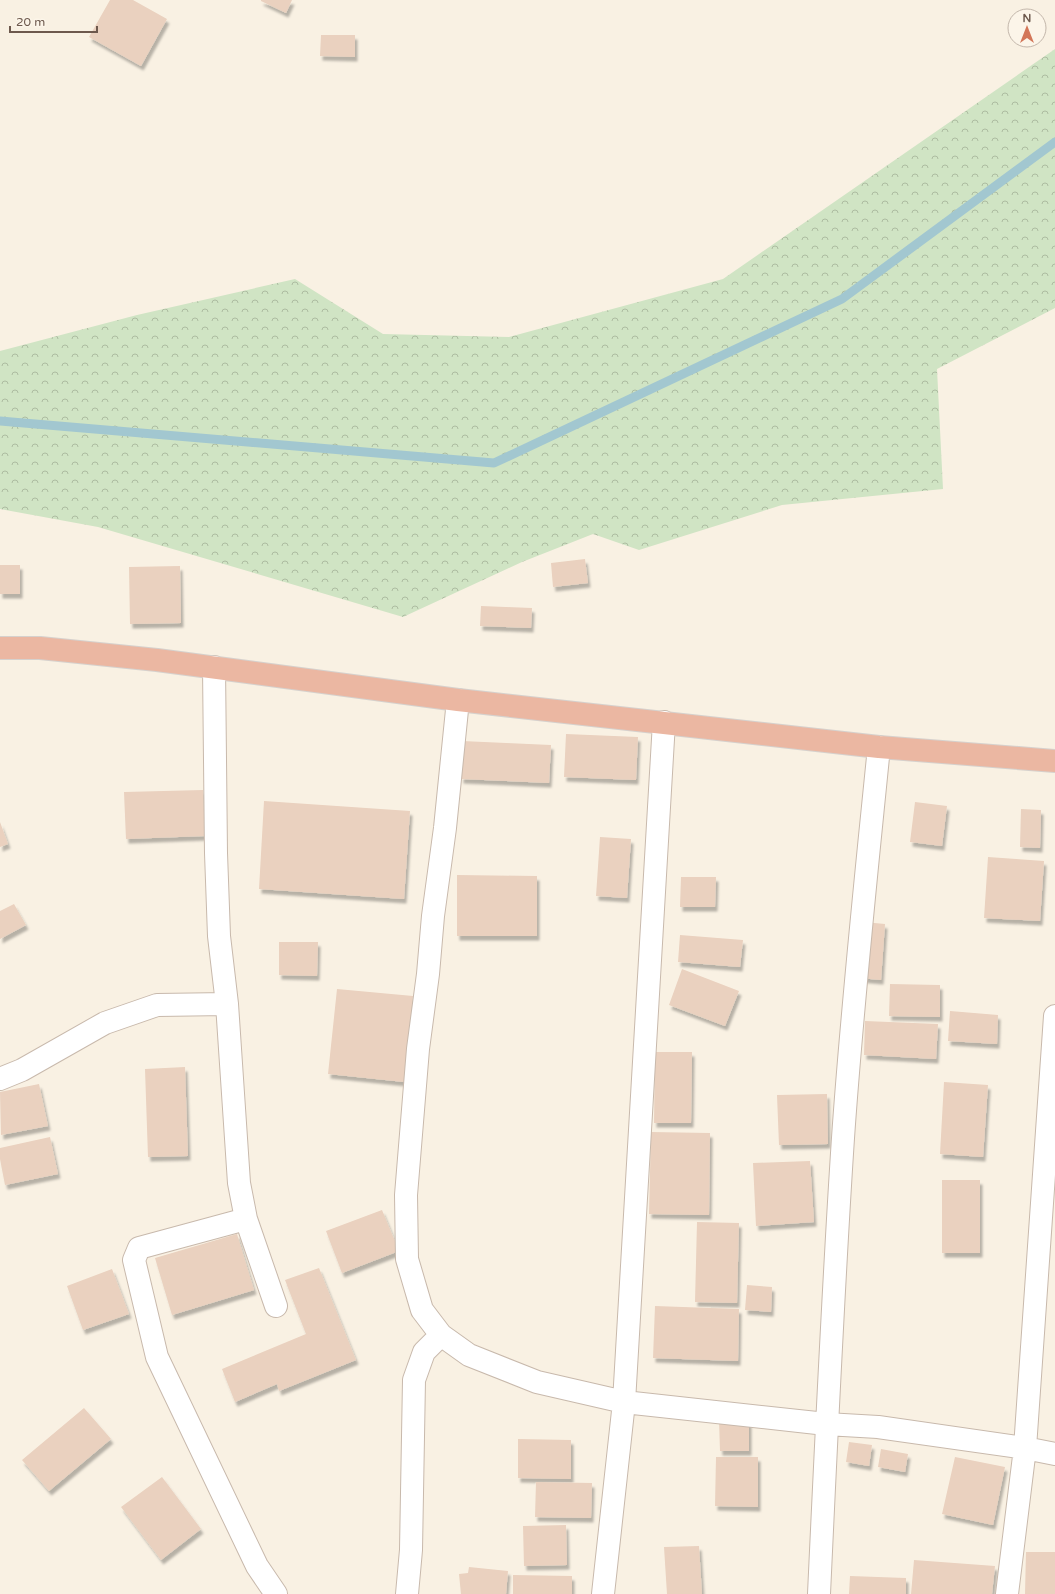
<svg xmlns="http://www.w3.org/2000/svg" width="1055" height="1594" font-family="'Varela Round',sans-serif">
<defs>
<pattern id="forest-crowns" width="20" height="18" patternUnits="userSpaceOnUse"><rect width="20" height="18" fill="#d0e4c4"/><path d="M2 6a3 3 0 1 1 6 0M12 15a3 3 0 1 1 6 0" fill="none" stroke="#adbca1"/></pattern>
<filter id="shadow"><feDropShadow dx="2.5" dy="4.5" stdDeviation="1" flood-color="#0004"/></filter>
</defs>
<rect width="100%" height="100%" fill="#f9f1e3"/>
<path fill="url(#forest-crowns)" d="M 1055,49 L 1055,308 L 937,369 L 943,489 L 782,505 L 639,550 L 593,534 L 522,562 L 403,617 L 98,527 L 0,509 L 0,351 L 137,315 L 295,279 L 383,334 L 509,337 L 723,279 Z"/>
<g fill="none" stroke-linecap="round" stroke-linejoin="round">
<path stroke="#a2c7d0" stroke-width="9" d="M 0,421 L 494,463 L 842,299 L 1055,142"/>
</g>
<path fill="#ead1bf" filter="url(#shadow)" d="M 110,0 L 133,0 L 167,19 L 141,66 L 89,37 Z
M 261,0 L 292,0 L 286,13 L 261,1 Z
M 321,35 L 355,35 L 355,57 L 320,56 Z
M 585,559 L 588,583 L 553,587 L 551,563 Z
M 0,565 L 20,565 L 20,594 L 0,594 Z
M 180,566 L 181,623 L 130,624 L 129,567 Z
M 481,606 L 532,608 L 531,628 L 480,626 Z
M 566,734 L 638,737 L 636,780 L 564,777 Z
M 462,741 L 551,745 L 549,783 L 461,779 Z
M 203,790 L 205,836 L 126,839 L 124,792 Z
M 264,801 L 410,811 L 404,899 L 259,889 Z
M 915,802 L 947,806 L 942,846 L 910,842 Z
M 1021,809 L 1041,810 L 1040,848 L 1020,847 Z
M 0,822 L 8,844 L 0,847 Z
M 600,837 L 631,839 L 627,898 L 596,896 Z
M 988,857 L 1044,861 L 1040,921 L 984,918 Z
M 457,875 L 537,876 L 537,936 L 457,936 Z
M 681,877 L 716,877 L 715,907 L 680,907 Z
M 14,904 L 26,925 L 0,939 L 0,911 Z
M 864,922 L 885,924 L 881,980 L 859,978 Z
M 680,935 L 743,940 L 740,967 L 678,962 Z
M 279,942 L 318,942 L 317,976 L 279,975 Z
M 682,969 L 739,991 L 725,1026 L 669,1005 Z
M 890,984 L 940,985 L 940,1017 L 889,1016 Z
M 337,989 L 413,996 L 404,1082 L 328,1074 Z
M 950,1011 L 998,1015 L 997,1044 L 948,1041 Z
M 865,1021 L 938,1024 L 936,1059 L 864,1055 Z
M 655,1052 L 692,1052 L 691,1123 L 654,1123 Z
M 185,1067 L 188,1156 L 148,1157 L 145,1069 Z
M 944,1082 L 988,1085 L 983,1157 L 940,1154 Z
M 39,1084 L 48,1126 L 1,1135 L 0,1092 Z
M 827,1094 L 828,1144 L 779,1145 L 777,1095 Z
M 651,1132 L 710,1133 L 709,1215 L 649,1214 Z
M 50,1137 L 58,1174 L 5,1185 L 0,1159 L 0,1148 Z
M 810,1161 L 814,1222 L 756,1226 L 753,1163 Z
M 942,1180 L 980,1180 L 980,1253 L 942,1253 Z
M 382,1210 L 399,1251 L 342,1273 L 326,1231 Z
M 697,1222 L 739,1223 L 737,1303 L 695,1302 Z
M 237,1234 L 254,1290 L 172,1315 L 155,1258 Z
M 319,1268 L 356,1360 L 279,1391 L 277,1384 L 235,1402 L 222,1369 L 306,1334 L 285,1280 Z
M 112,1269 L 129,1314 L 83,1330 L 67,1286 Z
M 747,1285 L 772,1287 L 771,1312 L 745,1310 Z
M 655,1306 L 739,1309 L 738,1361 L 653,1358 Z
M 84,1408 L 111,1439 L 49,1491 L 22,1460 Z
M 719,1419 L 749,1419 L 749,1451 L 720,1451 Z
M 518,1439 L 571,1440 L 571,1479 L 518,1478 Z
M 849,1442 L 872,1445 L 869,1466 L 846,1462 Z
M 881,1449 L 908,1454 L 905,1472 L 878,1467 Z
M 716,1457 L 758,1457 L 758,1507 L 715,1506 Z
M 955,1457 L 1005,1467 L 993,1525 L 942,1514 Z
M 162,1477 L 201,1529 L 161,1560 L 121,1507 Z
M 536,1482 L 592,1483 L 591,1518 L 535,1517 Z
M 566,1525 L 567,1565 L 524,1566 L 523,1526 Z
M 699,1546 L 702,1594 L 667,1594 L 664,1547 Z
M 1026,1552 L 1055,1552 L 1055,1594 L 1025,1594 Z
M 914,1560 L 995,1566 L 992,1594 L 911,1594 Z
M 469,1567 L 508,1571 L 506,1594 L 461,1594 L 459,1574 L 468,1573 Z
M 513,1575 L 572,1576 L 572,1594 L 513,1594 Z
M 850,1576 L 906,1578 L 906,1594 L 849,1594 Z"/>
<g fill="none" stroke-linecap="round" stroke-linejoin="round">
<g stroke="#c8b9ac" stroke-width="24">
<path id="street" d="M 214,667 L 216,853 L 219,936 L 227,1004 L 239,1183 L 246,1219 L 276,1306
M 458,700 L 445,828 L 433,916 L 428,974 L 418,1049 L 406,1195 L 407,1259 L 422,1310 L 441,1335 L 469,1355 L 537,1382 L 624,1402 L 826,1424 L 878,1427 L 1025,1448 L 1055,1454
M 0,1079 L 22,1070 L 105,1023 L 157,1005 L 227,1004
M 246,1219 L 139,1248 L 134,1260 L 157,1357 L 257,1566 L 276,1594
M 407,1594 L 411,1550 L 414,1380 L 424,1352 L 441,1335
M 603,1594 L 624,1402 L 664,722
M 819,1594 C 826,1442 833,1290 843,1138 C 852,1007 866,877 879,747
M 1007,1594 L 1025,1448 L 1055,1016"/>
</g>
<g stroke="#d6d1cd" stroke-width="24">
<path id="highway" d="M 0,648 L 40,648 L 157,660 L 458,700 L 879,747 L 1055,761"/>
</g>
<use href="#street" stroke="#fff" stroke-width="22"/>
<use href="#highway" stroke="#ebb7a2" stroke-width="22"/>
</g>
<g transform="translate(1027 28)"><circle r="19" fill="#fcf5e9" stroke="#c3b7ab"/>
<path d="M0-3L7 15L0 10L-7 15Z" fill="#d37658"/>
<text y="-6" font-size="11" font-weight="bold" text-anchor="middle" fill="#6d594d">N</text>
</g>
<path d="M10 26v6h87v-6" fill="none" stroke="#6d594d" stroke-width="2"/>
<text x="16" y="26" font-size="12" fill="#6d594d" stroke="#fcf5e9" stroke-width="3" paint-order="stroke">20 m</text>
</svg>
